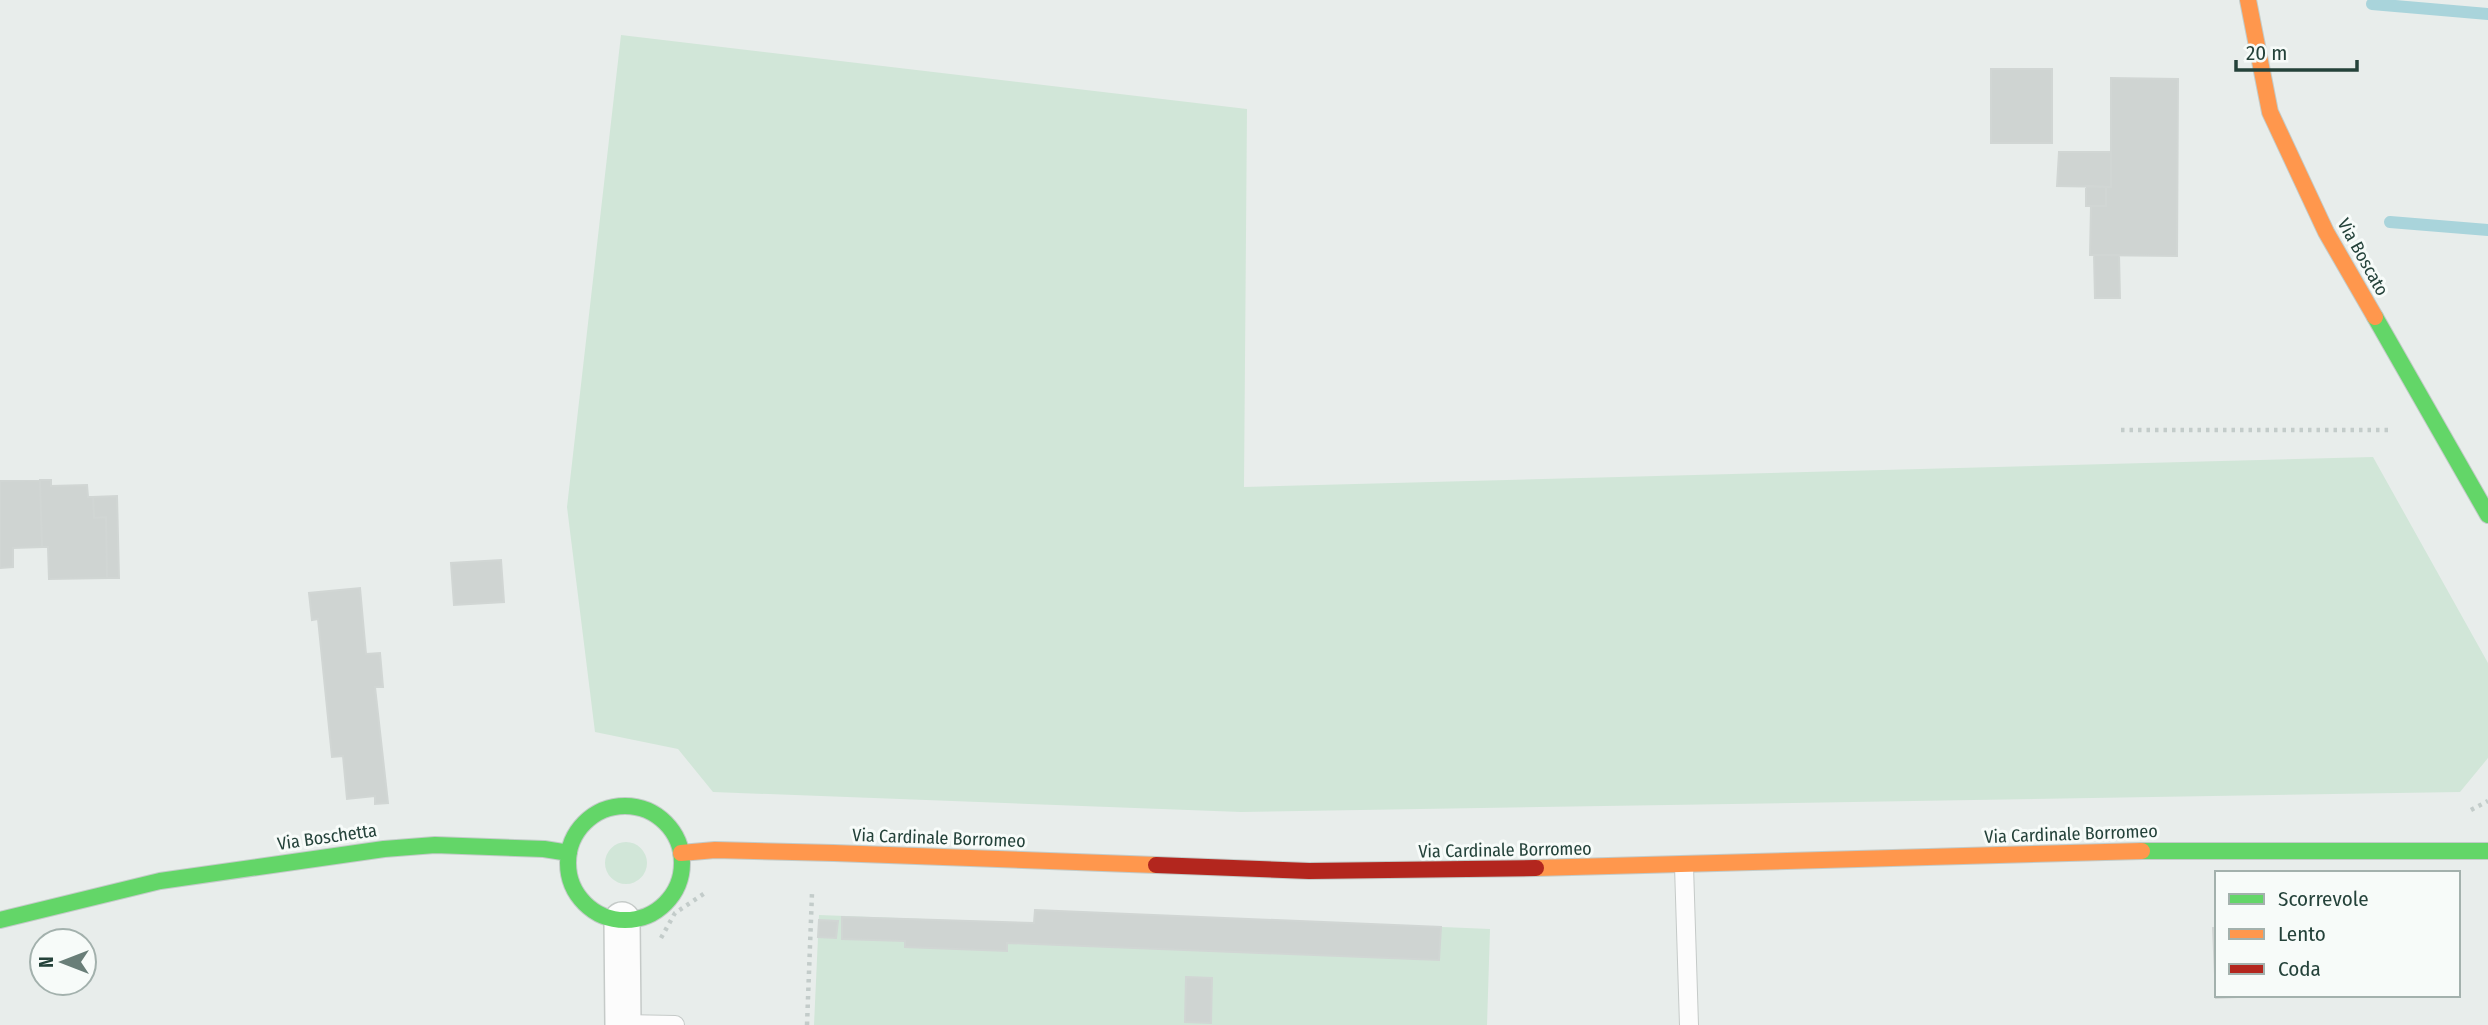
<svg xmlns="http://www.w3.org/2000/svg" width="2488" height="1025" font-family="'Fira Sans Condensed',sans-serif">
<rect width="100%" height="100%" fill="#e8edeb"/>
<path fill="#d1e6d8" d="M 621,35 L 1247,109 L 1244,487 L 2373,457 L 2488,663 L 2488,758 L 2460,792 L 1241,812 L 713,792 L 678,749 L 595,732 L 567,507 Z
M605 863a21 21 0 1 1 42 0a21 21 0 1 1-42 0Z
M 1035,910 L 1490,929 L 1487,1025 L 814,1025 L 819,915 L 1034,923 Z"/>
<g fill="none" stroke-linecap="round" stroke-linejoin="round">
<path stroke="#a9d4db" stroke-width="12" d="M 2372,4 L 2488,14
M 2390,222 L 2488,230"/>
</g>
<path fill="#cfd4d2" stroke="#d1d6d4" stroke-width="2" d="M 1991,69 L 2052,69 L 2052,143 L 1991,143 Z
M 2111,78 L 2178,79 L 2177,256 L 2090,255 L 2091,206 L 2106,206 L 2106,187 L 2111,187 Z
M 2059,152 L 2111,152 L 2111,187 L 2057,186 Z
M 2086,186 L 2106,187 L 2106,206 L 2086,206 Z
M 2094,255 L 2119,255 L 2120,298 L 2095,298 Z
M 40,480 L 51,480 L 51,486 L 87,485 L 88,497 L 93,497 L 94,518 L 106,517 L 107,578 L 49,579 L 48,547 L 42,547 Z
M 40,480 L 42,547 L 13,548 L 13,567 L 0,568 L 0,481 Z
M 117,496 L 119,578 L 107,578 L 106,517 L 94,518 L 93,497 Z
M 501,560 L 504,602 L 454,605 L 451,563 Z
M 360,588 L 366,654 L 380,653 L 383,687 L 375,687 L 388,803 L 375,804 L 375,796 L 347,799 L 343,756 L 332,757 L 318,619 L 312,620 L 309,593 Z
M 1035,910 L 1441,927 L 1439,960 L 1007,943 L 1007,951 L 905,947 L 905,941 L 842,939 L 842,917 L 1034,923 Z
M 819,920 L 838,921 L 836,938 L 818,937 Z
M 2213,928 L 2217,928 L 2217,995 L 2260,996 L 2216,998 Z
M 1186,977 L 1212,978 L 1211,1023 L 1185,1022 Z"/>
<g fill="none" stroke-linecap="round" stroke-linejoin="round">
<g stroke="#c5cac8" stroke-width="20">
<path id="lane" d="M 1684,866 L 1689,1025
M 623,1024 L 675,1025"/>
</g>
<g stroke="#c5cac8" stroke-width="38">
<path id="street" d="M 622,920 L 623,1025"/>
</g>
<g stroke="#c3cbc8" stroke-width="18">
<path id="fast" d="M 2375,317 L 2488,515
M568 863a57 57 0 1 1 114 0a57 57 0 1 1-114 0Z
M 2142,851 L 2488,851
M 0,920 L 160,881 L 384,849 L 435,845 L 544,849 L 569,853"/>
</g>
<g stroke="#c3cbc8" stroke-width="18">
<path id="slow" d="M 2248,0 L 2270,112 L 2326,232 L 2375,317
M 681,853 L 715,850 L 834,853 L 1156,865
M 1536,868 L 2142,851"/>
</g>
<g stroke="#c3cbc8" stroke-width="18">
<path id="jam" d="M 1156,865 L 1309,871 L 1536,868"/>
</g>
<path stroke="#c3ccca" stroke-width="4.5" stroke-dasharray="3.5 5" stroke-linecap="butt" d="M 2121,430 L 2393,430
M 2471,810 L 2488,801
M 661,938 L 675,913 L 705,893
M 807,1025 L 812,893"/>
<use href="#lane" stroke="#fcfcfc" stroke-width="18"/>
<use href="#street" stroke="#fcfcfc" stroke-width="35"/>
<use href="#fast" stroke="#63d668" stroke-width="16"/>
<use href="#slow" stroke="#ff974d" stroke-width="16"/>
<use href="#jam" stroke="#b3261e" stroke-width="16"/>
</g>
<g text-anchor="middle" stroke-width="6" stroke-linejoin="round" paint-order="stroke">
<g font-size="18" fill="#24423a" stroke="#f7fbf9">
<text transform="translate(2363 257) rotate(61)" y="6">Via Boscato</text>
<text transform="translate(2071 834) rotate(-2)" y="6">Via Cardinale Borromeo</text>
<text transform="translate(327 837) rotate(-8)" y="6">Via Boschetta</text>
<text transform="translate(939 838) rotate(2)" y="6">Via Cardinale Borromeo</text>
<text transform="translate(1505 850) rotate(-1)" y="6">Via Cardinale Borromeo</text>
</g>
</g>
<rect x="2215" y="871" width="245" height="126" fill="#f7fbf9" stroke="#a3b1ad" stroke-width="2"/>
<rect x="2229" y="894" width="35" height="10" fill="#63d668" stroke="#a3b1ad" stroke-width="2"/>
<text x="2278" y="906" font-size="21" fill="#24423a">Scorrevole</text>
<rect x="2229" y="929" width="35" height="10" fill="#ff974d" stroke="#a3b1ad" stroke-width="2"/>
<text x="2278" y="941" font-size="21" fill="#24423a">Lento</text>
<rect x="2229" y="964" width="35" height="10" fill="#b3261e" stroke="#a3b1ad" stroke-width="2"/>
<text x="2278" y="976" font-size="21" fill="#24423a">Coda</text>
<g transform="translate(63 962) rotate(270)"><circle r="33" fill="#f7fbf9" stroke="#a3b1ad" stroke-width="2"/>
<path d="M0-5L12 26L0 18L-12 26Z" fill="#697e78"/>
<text y="-10" font-size="19" font-weight="bold" text-anchor="middle" fill="#24423a">N</text>
</g>
<path d="M2236 60v10h121v-10" fill="none" stroke="#24423a" stroke-width="3.5"/>
<text x="2246" y="60" font-size="21" fill="#24423a" stroke="#f7fbf9" stroke-width="5" paint-order="stroke">20 m</text>
</svg>
